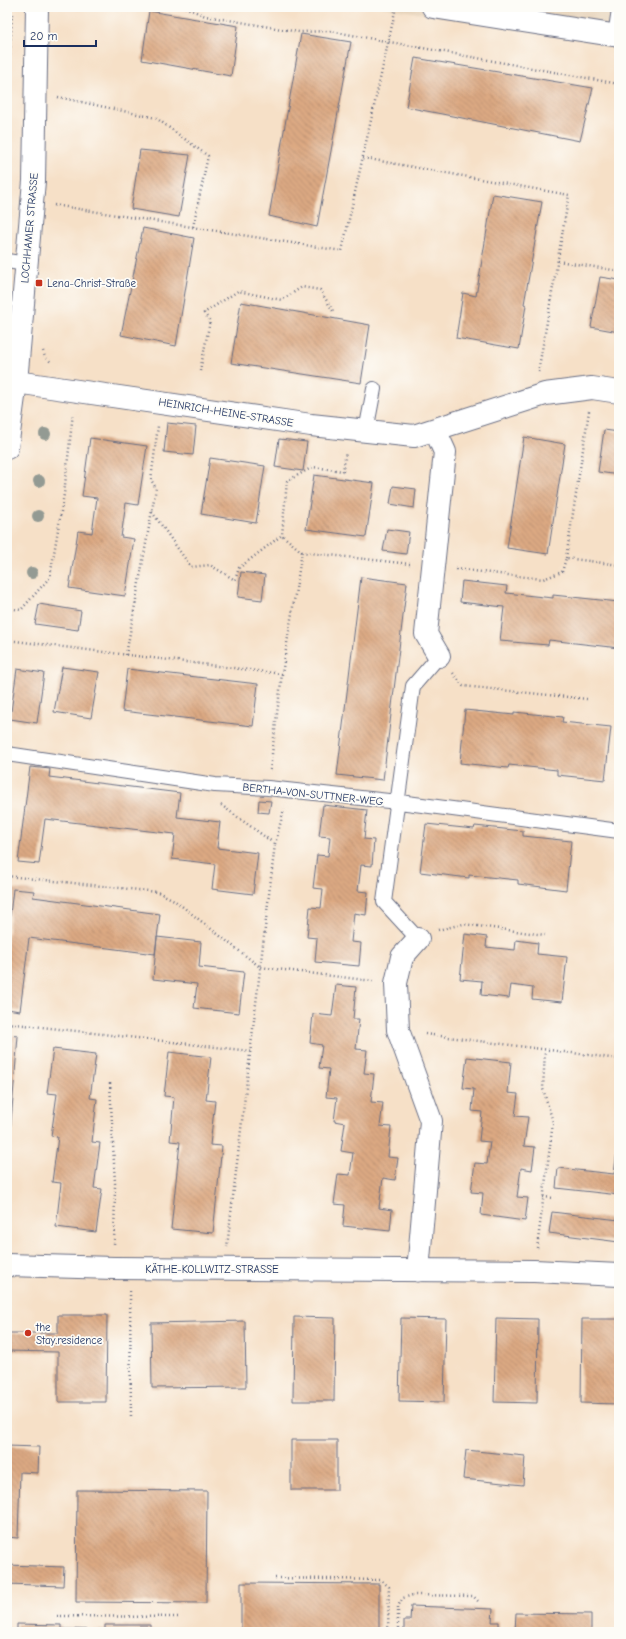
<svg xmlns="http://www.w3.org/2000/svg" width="626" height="1639" font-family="'Comic Neue',sans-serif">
<defs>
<pattern id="building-back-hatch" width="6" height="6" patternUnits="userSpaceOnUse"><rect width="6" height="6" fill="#dca982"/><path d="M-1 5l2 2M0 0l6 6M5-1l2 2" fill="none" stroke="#b28a6e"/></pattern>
</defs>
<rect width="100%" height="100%" fill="#fdfcf7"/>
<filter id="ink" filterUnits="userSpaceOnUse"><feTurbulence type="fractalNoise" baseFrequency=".025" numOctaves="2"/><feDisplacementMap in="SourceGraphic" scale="8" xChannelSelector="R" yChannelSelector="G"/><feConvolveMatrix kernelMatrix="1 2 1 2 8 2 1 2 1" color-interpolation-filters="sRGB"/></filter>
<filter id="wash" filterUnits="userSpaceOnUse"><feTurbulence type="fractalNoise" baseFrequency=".012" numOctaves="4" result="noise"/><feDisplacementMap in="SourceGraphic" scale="16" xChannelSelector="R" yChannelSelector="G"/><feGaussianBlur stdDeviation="0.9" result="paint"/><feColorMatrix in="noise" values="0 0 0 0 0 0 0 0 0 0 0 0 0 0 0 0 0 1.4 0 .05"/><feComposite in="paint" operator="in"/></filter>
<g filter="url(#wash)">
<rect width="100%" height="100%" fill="#f6e0c7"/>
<path fill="#e5d0b6" d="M 380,7 L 619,7 L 619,44 Z"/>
<g id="blocks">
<path fill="url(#building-back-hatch)" d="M 149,11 L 238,26 L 231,76 L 142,60 Z
M 301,34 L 351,42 L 317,227 L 269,216 Z
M 415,58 L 593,88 L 580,141 L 406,107 Z
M 140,150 L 190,155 L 179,217 L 131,209 Z
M 493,194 L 542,202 L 524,304 L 526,305 L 519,349 L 456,338 L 463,293 L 476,296 Z
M 143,228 L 194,238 L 176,346 L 121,335 Z
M 600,277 L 619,280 L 619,332 L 591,327 Z
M 241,302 L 370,325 L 361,383 L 231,363 Z
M 167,423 L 196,426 L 193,455 L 164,452 Z
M 604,430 L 619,432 L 619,475 L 598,472 Z
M 524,437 L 565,444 L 548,554 L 507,548 Z
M 90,438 L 147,446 L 138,505 L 126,503 L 121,537 L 134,539 L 125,596 L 69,588 L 78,531 L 92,533 L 97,498 L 82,496 Z
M 279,439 L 307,442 L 303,471 L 275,467 Z
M 210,458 L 265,466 L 256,523 L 201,514 Z
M 314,475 L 374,483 L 366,537 L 306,529 Z
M 393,486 L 416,489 L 414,508 L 390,504 Z
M 387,529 L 409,532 L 406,554 L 383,551 Z
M 241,572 L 265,575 L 262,600 L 238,597 Z
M 361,577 L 407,583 L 383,780 L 337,775 Z
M 462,581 L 507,586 L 506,593 L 553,598 L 553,595 L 619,602 L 619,648 L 549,640 L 548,645 L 500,641 L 504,607 L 460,602 Z
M 39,604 L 81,611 L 78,630 L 35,624 Z
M 62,667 L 99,672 L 91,718 L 54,712 Z
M 17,669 L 44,673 L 37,723 L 10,719 Z
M 127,669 L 258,684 L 253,726 L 122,711 Z
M 465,710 L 514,715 L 514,712 L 563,717 L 562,722 L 611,727 L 605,780 L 557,775 L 557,770 L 509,765 L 508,768 L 460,763 Z
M 30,767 L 50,769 L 49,777 L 180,793 L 177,817 L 220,822 L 217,848 L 258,853 L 253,894 L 212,889 L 215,864 L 172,859 L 175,834 L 45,819 L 39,864 L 18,862 Z
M 259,800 L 271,801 L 269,813 L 258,812 Z
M 323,805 L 367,810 L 364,839 L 374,840 L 372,866 L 361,865 L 358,891 L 368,892 L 366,915 L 354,913 L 351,942 L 361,943 L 359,966 L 315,962 L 317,938 L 307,937 L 310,907 L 321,908 L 323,889 L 313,888 L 317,855 L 328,856 L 330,837 L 319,836 Z
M 426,824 L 474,829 L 475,826 L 523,831 L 523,836 L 571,841 L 566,890 L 518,884 L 518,880 L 469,875 L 469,878 L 420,872 Z
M 13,889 L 34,891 L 33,897 L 160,914 L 155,954 L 29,938 L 20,1011 L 7,1009 L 7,941 Z
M 465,934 L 487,937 L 486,947 L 515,950 L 516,940 L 538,943 L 537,954 L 567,957 L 562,1002 L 532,999 L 533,988 L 511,985 L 509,998 L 481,995 L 482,981 L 460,979 Z
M 157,937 L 201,942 L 199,967 L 244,972 L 239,1013 L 194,1008 L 197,984 L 153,979 Z
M 336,985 L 356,987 L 353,1019 L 359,1019 L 356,1049 L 367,1050 L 364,1073 L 374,1074 L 371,1102 L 383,1103 L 380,1126 L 391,1127 L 388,1157 L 398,1158 L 395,1180 L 383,1178 L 379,1208 L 392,1210 L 390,1231 L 343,1226 L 345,1205 L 334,1204 L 338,1174 L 350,1175 L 353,1153 L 341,1151 L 345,1123 L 334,1121 L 337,1098 L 326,1097 L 329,1069 L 319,1068 L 322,1045 L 310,1043 L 313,1014 L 332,1016 Z
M 7,1035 L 18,1036 L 8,1158 L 7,1158 Z
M 53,1049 L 96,1054 L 90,1098 L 97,1099 L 92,1142 L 100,1143 L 94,1188 L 102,1189 L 96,1232 L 56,1227 L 61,1183 L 52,1182 L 58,1137 L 51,1136 L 57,1094 L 47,1093 Z
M 169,1052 L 211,1057 L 206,1100 L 215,1101 L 210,1145 L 222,1146 L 213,1233 L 171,1229 L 180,1142 L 170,1141 L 174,1097 L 164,1096 Z
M 467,1057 L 511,1062 L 508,1093 L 518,1094 L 515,1116 L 528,1117 L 524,1146 L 535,1147 L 532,1170 L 521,1168 L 517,1197 L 528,1198 L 525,1221 L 481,1215 L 483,1193 L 471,1192 L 475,1163 L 487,1164 L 490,1142 L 479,1141 L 482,1112 L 472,1111 L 474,1089 L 463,1088 Z
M 618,1143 L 619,1195 L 556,1188 L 558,1168 L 614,1174 Z
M 552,1212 L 619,1220 L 619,1242 L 549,1233 Z
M 58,1315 L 107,1315 L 106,1402 L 58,1402 L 58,1352 L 7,1351 L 7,1333 L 58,1333 Z
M 294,1317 L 335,1318 L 334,1401 L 293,1401 Z
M 401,1318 L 446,1319 L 444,1402 L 399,1401 Z
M 496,1318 L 538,1319 L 537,1403 L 494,1402 Z
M 582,1319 L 619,1319 L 619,1404 L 581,1403 Z
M 245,1321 L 246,1387 L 152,1388 L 151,1323 Z
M 291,1440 L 337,1440 L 337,1490 L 291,1490 Z
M 7,1446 L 39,1447 L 38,1473 L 20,1472 L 18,1538 L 7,1537 Z
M 466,1450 L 525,1456 L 523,1485 L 463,1479 Z
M 77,1490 L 207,1491 L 206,1603 L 76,1602 Z
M 7,1565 L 64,1567 L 63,1586 L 7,1584 Z
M 241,1583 L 379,1584 L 379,1632 L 241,1632 Z
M 411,1606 L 493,1609 L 492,1622 L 499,1622 L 499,1632 L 404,1632 L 404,1620 L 410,1620 Z
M 516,1613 L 591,1614 L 591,1632 L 515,1632 Z
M 17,1624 L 61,1625 L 61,1629 L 105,1630 L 105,1625 L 150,1625 L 150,1630 L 176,1632 L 7,1632 L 7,1629 L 17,1630 Z"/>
</g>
</g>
<g filter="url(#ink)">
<use href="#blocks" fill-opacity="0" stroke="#686d83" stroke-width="1"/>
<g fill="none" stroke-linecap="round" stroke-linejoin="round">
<g stroke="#686d83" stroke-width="16">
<path id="service" d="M 615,36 L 619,9
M 7,261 L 26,264
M 366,431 L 374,389
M 7,754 L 215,785 L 268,788 L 407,803 L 619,831
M 418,939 L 384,902 L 413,686 L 439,656"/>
</g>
<g stroke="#686d83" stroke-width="24">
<path id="minor" d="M 433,7 L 619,36
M 16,382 L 311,425 L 414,436 L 545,394 L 592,388 L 619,392
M 435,430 L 445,452 L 426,634 L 439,656
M 7,1265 L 114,1268 L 534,1271 L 619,1275
M 418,1271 L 431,1121 L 398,1030 L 396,983 L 402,957 L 418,939"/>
</g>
<g stroke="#686d83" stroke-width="24">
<path id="tertiary" d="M 7,448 L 16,382 L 34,181 L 37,7"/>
</g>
<path stroke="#686d83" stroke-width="2.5" stroke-dasharray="1 3" stroke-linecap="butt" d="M 185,7 L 205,16 L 299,32 L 330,31 L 619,84
M 58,97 L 156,118 L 208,156 L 193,227
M 7,115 L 12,14
M 363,158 L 569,195 L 538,373
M 54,205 L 342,251 L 396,7
M 558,261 L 619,271
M 43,351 L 45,357 L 52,363
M 200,371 L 210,321 L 204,313 L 238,291 L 282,300 L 302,287 L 320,290 L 333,311
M 152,512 L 191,567 L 210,565 L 235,580 L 239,568 L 282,535
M 302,552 L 282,535 L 287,481 L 313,467 L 343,471 L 346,452
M 566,558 L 589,411
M 456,569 L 543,579 L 562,572 L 566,558 L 619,565
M 7,608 L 21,610 L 50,577 L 64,494 L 73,413
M 7,640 L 282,674
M 126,655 L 156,488 L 151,480 L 158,426
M 453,673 L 463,686 L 587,699
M 270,770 L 282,674 L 302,552 L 410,564
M 221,805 L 275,844 L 227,1247
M 275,844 L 284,809
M 7,876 L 158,892 L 174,900 L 260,967 L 373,981
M 438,930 L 463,924 L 545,935
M 7,1023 L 250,1051
M 425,1034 L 619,1059
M 110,1083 L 115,1183 L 114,1246
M 543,1197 L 555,1198
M 537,1248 L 553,1122 L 543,1089 L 545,1051
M 130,1291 L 131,1419
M 275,1578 L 381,1580 L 389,1587 L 388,1632
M 57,1616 L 178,1617
M 398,1632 L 398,1606 L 403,1598 L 413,1595 L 473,1596 L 478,1601"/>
<use href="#service" stroke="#fff" stroke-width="14"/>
<use href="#minor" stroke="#fff" stroke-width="22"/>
<use href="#tertiary" stroke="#fff" stroke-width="22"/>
</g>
<g fill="#939a93">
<circle cx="45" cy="434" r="6"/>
<circle cx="39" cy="481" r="6"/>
<circle cx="38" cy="516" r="6"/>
<circle cx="32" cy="573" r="6"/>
</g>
</g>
<g fill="#c8321e" stroke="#fdfcf7" stroke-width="1.5">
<rect x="35" y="279" width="8" height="8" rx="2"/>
<circle cx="28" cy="1333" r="4"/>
</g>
<g text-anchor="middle" stroke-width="3.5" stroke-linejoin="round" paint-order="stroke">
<g font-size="11" fill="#1b2f5e" stroke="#fdfcf7">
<text transform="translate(29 228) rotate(-85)" y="4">LOCHHAMER STRASSE</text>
<text transform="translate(226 412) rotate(9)" y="4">HEINRICH-HEINE-STRASSE</text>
<text transform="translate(313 794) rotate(6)" y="4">BERTHA-VON-SUTTNER-WEG</text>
<text x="212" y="1273">KÄTHE-KOLLWITZ-STRASSE</text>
</g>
<g font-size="11" fill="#1b2f5e" stroke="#fdfcf7" text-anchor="start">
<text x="47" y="287">Lena-Christ-Straße</text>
<text x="36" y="1331">the<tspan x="36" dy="13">Stay.residence</tspan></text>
</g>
</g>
<rect width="626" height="1639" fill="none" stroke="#fdfcf7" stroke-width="24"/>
<path d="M24 40v6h72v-6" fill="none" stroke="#1b2f5e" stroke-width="2"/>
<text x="30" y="40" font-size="12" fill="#1b2f5e" stroke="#fdfcf7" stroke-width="3" paint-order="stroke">20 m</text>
</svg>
